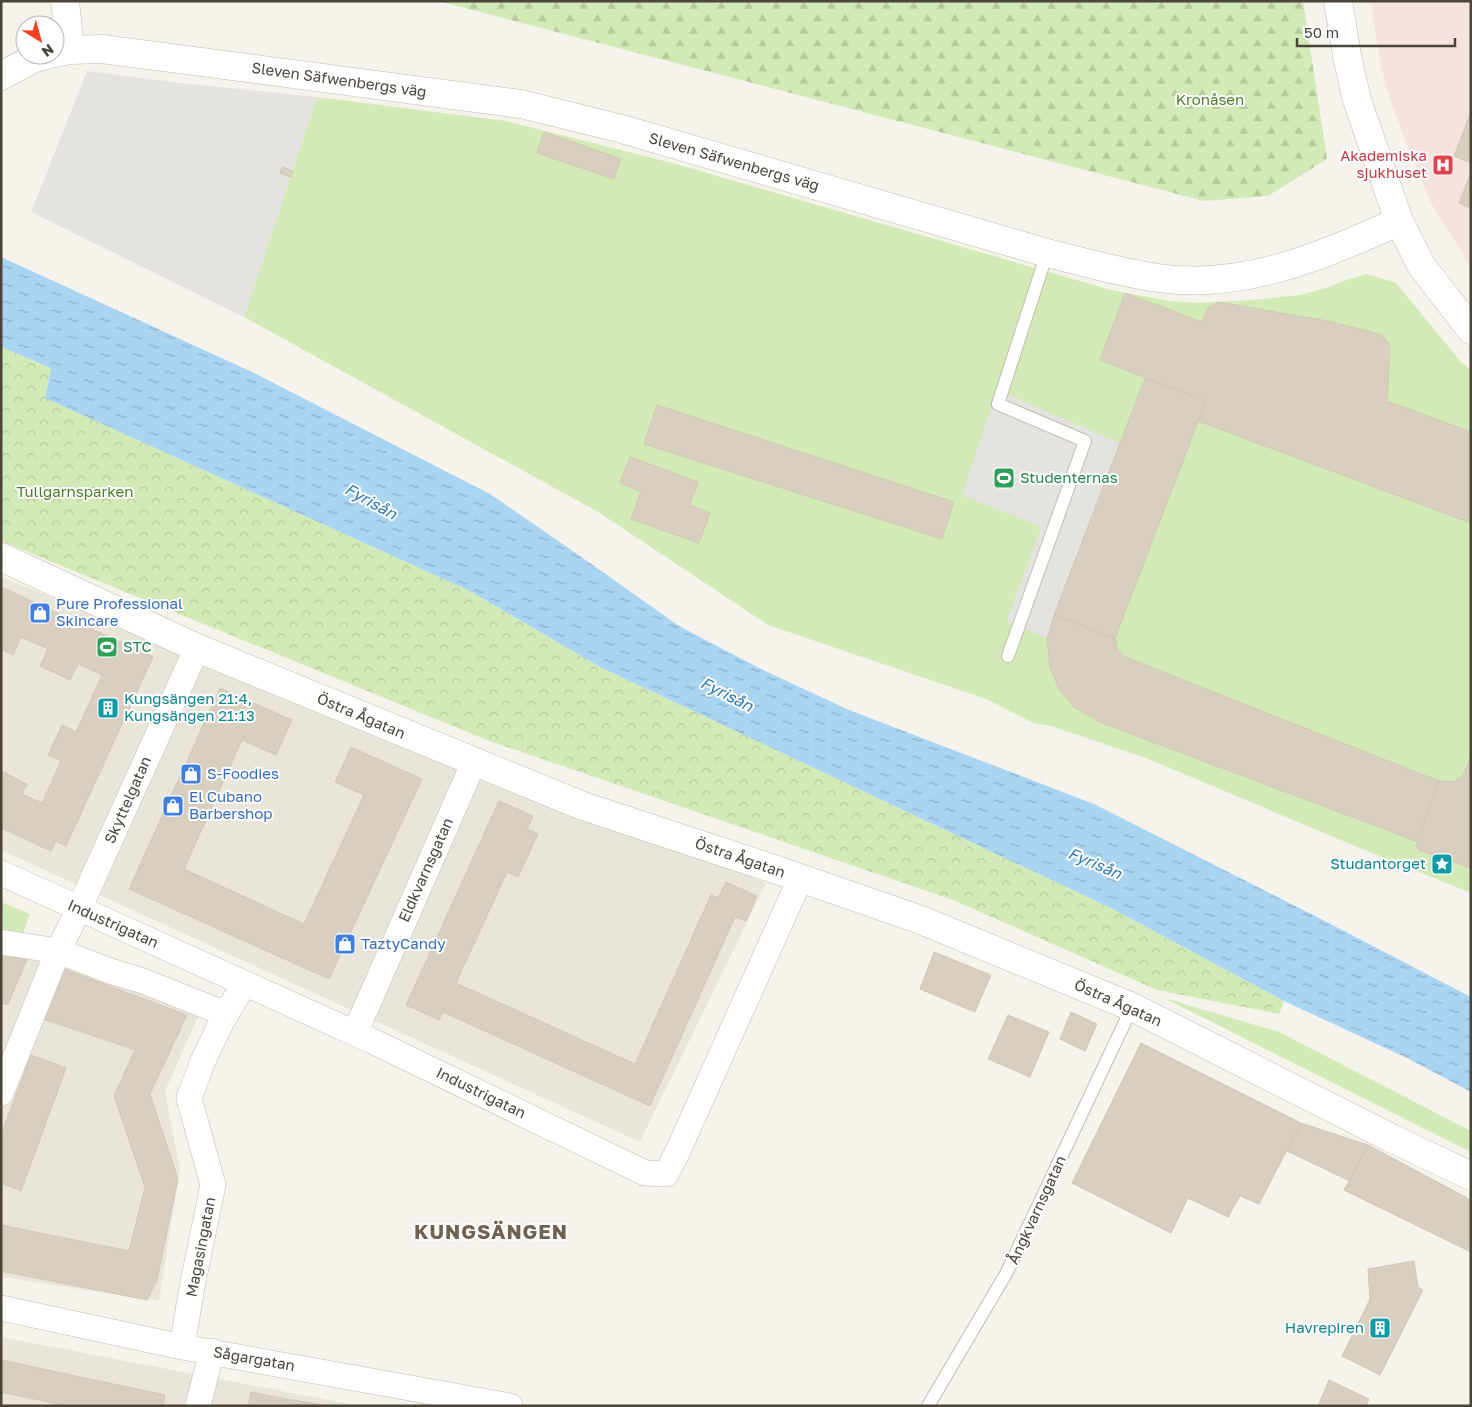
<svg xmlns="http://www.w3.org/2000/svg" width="1472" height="1407" font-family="'Golos Text',sans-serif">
<defs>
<pattern id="forest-firs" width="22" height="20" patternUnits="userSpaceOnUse" patternTransform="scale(1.25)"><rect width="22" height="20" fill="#d2eab5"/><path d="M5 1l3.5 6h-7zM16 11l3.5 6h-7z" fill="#b6ca9c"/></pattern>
<pattern id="park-crowns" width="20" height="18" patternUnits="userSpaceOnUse" patternTransform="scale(1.25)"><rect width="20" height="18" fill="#d2eab5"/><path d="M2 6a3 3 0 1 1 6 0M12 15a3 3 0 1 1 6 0" fill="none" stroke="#b6ca9c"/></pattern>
<pattern id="water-ripples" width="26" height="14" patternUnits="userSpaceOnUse" patternTransform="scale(1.25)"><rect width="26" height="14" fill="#a9d4f2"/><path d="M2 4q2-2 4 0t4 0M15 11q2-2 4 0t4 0" fill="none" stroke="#8caec5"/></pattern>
</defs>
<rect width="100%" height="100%" fill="#f6f3ec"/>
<path fill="#eae5da" d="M 1,577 L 766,883 L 640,1142 L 1,850 Z
M 1,948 L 17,949 L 201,1010 L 165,1091 L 180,1169 L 159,1301 L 1,1277 Z
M 1,1337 L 360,1406 L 1,1406 Z"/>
<path fill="#f6e3e0" d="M 1371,1 L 1471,1 L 1471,267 L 1431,203 L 1400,127 L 1387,90 L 1378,52 Z"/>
<path fill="#d2eab5" d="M 317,97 L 506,121 L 676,164 L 1111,290 L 1169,301 L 1197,303 L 1254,300 L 1300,295 L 1323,289 L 1349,279 L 1367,274 L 1396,283 L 1461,362 L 1471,370 L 1471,893 L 1350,844 L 1146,758 L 1051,726 L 1033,723 L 989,700 L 768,625 L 600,513 L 244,317 Z
M 1,902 L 30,914 L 17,949 L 1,948 Z
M 1164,998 L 1279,1032 L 1471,1131 L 1471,1152 Z"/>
<path fill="url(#forest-firs)" d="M 438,1 L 1303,1 L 1327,159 L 1268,196 L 1204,201 Z"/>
<path fill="url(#park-crowns)" d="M 1,347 L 51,368 L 45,398 L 470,591 L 600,667 L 1111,908 L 1284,1001 L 1279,1014 L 1157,990 L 953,900 L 487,740 L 1,541 Z"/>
<path fill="#e5e3e0" d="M 87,71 L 180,83 L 317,97 L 244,317 L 31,212 Z
M 997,390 L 1120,443 L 1047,639 L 1007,621 L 1041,527 L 962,495 Z"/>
<path fill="url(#water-ripples)" d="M 1,257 L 252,372 L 490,494 L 580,556 L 679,626 L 759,668 L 849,710 L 1094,804 L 1317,917 L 1471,997 L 1471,1092 L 1407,1058 L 1284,1001 L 1111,908 L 600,667 L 470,591 L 45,398 L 51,368 L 1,347 Z"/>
<path fill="#d8cfc1" stroke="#d3c7b4" d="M 1471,112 L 1471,163 L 1454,156 Z
M 544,132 L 621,159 L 614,179 L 537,153 Z
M 282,167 L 293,171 L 291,177 L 280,173 Z
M 1470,175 L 1471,175 L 1471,208 L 1459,203 Z
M 1125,293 L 1202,322 L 1207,309 L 1218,302 L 1328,321 L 1372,332 L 1383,336 L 1388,343 L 1390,347 L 1387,401 L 1471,432 L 1471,523 L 1198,421 L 1206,401 L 1100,360 Z
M 1145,378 L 1206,401 L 1115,638 L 1054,615 Z
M 657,405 L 954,502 L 942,539 L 644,444 Z
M 630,457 L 698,482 L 690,505 L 710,513 L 699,543 L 631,519 L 641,491 L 620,483 Z
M 1,587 L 153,657 L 66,846 L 56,841 L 51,851 L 1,828 L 1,771 L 27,784 L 22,794 L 42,803 L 61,761 L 48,755 L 62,725 L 76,732 L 102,675 L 78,664 L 70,680 L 40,666 L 48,649 L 21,637 L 13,655 L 1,649 Z
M 1054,615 L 1115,638 L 1117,649 L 1125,657 L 1439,781 L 1416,841 L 1102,723 L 1074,707 L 1059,689 L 1050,667 L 1047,639 Z
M 220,688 L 292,720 L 276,755 L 242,740 L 184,869 L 304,924 L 364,795 L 335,782 L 351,747 L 422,779 L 329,979 L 129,889 Z
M 1471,757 L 1471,868 L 1419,850 L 1416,846 L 1439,781 L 1454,782 L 1463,776 Z
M 499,801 L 533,816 L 527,829 L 538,834 L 518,877 L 507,872 L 456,983 L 635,1064 L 711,895 L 718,898 L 726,882 L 757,896 L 746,921 L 735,917 L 650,1106 L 443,1012 L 439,1020 L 406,1005 Z
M 934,952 L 991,975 L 975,1012 L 920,989 Z
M 1,957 L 28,957 L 8,1004 L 1,1004 Z
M 64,969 L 187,1015 L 150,1094 L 178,1179 L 157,1280 L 147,1300 L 1,1271 L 1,1225 L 129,1251 L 145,1187 L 114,1096 L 135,1050 L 43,1019 Z
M 1071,1012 L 1097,1024 L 1085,1051 L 1060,1039 Z
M 1008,1015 L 1049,1032 L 1030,1077 L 988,1059 Z
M 1141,1043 L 1301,1123 L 1259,1204 L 1240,1196 L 1228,1217 L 1188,1198 L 1171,1233 L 1072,1183 Z
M 31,1055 L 66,1068 L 21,1191 L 1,1183 L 1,1135 Z
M 1301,1123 L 1368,1145 L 1350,1181 L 1287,1151 Z
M 1368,1145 L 1471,1200 L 1471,1252 L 1344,1190 Z
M 1414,1261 L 1418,1287 L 1423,1290 L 1380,1375 L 1342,1356 L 1370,1299 L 1368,1269 Z
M 1,1360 L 165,1395 L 163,1406 L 68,1406 L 1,1392 Z
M 1329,1380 L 1369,1399 L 1366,1406 L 1318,1406 Z
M 251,1392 L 281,1398 L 328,1406 L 248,1406 Z"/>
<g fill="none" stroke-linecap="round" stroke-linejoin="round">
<g stroke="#c2bbae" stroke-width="14">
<path id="service" d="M 1008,656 L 1085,441 L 998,404 L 1047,253
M 928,1406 L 1007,1272 L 1132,1007"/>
</g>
<g stroke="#c2bbae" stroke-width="26">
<path id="minor" d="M 1,873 L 370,1040 L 645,1173 L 666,1174 L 678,1151 L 800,879
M 1,942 L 58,951 L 110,971 L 143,981 L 226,1014
M 355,1033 L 474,762
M 1,1093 L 58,951 L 79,909 L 197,648
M 1,1308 L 182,1347 L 510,1406
M 182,1347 L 192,1287 L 213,1185 L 189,1098 L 203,1061 L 222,1021 L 244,984
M 198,1406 L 212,1351"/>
</g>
<g stroke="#c2bbae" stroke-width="29">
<path id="tertiary" d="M 65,1 L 70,50
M 1338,1 L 1348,61 L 1357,100 L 1399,221 L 1421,265 L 1471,330
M 55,53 L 70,50 L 102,49 L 521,104 L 622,129 L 1047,253 C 1084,262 1121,273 1158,278 C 1243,290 1324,256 1399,221
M 1,76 L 35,58 L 47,55
M 1,557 L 197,648 L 583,806 L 774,869 L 921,920 L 1132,1007 L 1391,1138 L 1471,1176"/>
</g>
<use href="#service" stroke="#fff" stroke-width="12"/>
<use href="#minor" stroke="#fff" stroke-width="25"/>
<use href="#tertiary" stroke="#fff" stroke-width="28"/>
</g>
<defs>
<g id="hospital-square" transform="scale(1.125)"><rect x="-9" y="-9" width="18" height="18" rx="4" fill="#e0444e" stroke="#fff"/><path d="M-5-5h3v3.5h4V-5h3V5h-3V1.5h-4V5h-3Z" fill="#fff"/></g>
<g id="stadium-square" transform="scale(1.125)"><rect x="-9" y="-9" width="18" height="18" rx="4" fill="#2e9e5b" stroke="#fff"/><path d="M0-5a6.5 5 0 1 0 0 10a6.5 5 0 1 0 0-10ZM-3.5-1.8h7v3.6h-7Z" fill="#fff"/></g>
<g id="shop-square" transform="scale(1.125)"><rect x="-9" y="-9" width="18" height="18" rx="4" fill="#3f7fe0" stroke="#fff"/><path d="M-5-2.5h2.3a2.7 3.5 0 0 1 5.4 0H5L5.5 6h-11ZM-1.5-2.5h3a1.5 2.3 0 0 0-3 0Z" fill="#fff"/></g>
<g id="building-square" transform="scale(1.125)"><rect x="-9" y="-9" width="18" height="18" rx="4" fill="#0f9aa8" stroke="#fff"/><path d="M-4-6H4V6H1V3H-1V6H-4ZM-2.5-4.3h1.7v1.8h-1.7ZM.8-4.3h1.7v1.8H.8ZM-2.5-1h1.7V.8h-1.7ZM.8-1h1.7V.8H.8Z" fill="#fff"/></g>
<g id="sight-square" transform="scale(1.125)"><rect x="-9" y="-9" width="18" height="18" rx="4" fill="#0f9aa8" stroke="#fff"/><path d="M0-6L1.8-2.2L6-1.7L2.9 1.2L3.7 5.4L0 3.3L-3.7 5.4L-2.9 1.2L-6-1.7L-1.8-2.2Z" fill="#fff"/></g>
</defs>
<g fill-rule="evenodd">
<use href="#hospital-square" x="1443" y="165"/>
<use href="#stadium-square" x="1004" y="478"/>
<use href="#shop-square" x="40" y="613"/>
<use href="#stadium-square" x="107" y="647"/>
<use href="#building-square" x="108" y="708"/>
<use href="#shop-square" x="191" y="774"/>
<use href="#shop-square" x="173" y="806"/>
<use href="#sight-square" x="1442" y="864"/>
<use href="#shop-square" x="345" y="944"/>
<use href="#building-square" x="1380" y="1328"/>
</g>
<g text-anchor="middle" stroke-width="4" stroke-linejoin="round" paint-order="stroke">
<g font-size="15" fill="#4b4439" stroke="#fff">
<text transform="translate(339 80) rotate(8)" y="5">Sleven Säfwenbergs väg</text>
<text transform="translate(734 162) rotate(16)" y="5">Sleven Säfwenbergs väg</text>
<text transform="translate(361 716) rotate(23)" y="5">Östra Ågatan</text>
<text transform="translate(128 800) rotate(-66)" y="5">Skyttelgatan</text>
<text transform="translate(740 858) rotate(19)" y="5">Östra Ågatan</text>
<text transform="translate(426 870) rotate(-66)" y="5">Eldkvarnsgatan</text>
<text transform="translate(113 924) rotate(24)" y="5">Industrigatan</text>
<text transform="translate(1118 1003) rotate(24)" y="5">Östra Ågatan</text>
<text transform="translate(481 1093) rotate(26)" y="5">Industrigatan</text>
<text transform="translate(1037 1210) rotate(-65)" y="5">Ångkvarnsgatan</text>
<text transform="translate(201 1247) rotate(-79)" y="5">Magasingatan</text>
<text transform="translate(254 1359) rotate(10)" y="5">Sågargatan</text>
</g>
<g font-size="15" fill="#4a7f2a" stroke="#fff">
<text x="1210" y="105">Kronåsen</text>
<text x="75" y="497">Tullgarnsparken</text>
</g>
<g font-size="15" fill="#be3a42" stroke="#fff" text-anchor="end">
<text x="1427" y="161">Akademiska<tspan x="1427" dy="17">sjukhuset</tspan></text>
</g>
<g font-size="15" fill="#27864d" stroke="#fff" text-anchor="start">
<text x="1020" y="483">Studenternas</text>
<text x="123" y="652">STC</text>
</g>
<g font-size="15" fill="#366cbe" stroke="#fff" text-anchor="start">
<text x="56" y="609">Pure Professional<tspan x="56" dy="17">Skincare</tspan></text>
<text x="207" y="779">S-Foodies</text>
<text x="189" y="802">El Cubano<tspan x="189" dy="17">Barbershop</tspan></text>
<text x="361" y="949">TaztyCandy</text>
</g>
<g font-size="15" fill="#0d838f" stroke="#fff" text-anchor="end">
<text x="124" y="704" text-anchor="start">Kungsängen 21:4,<tspan x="124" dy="17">Kungsängen 21:13</tspan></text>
<text x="1426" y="869">Studantorget</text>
<text x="1364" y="1333">Havrepiren</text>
</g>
<g font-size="16" font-style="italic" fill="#2e7ab2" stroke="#fff">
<text transform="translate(371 501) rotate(29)" y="6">Fyrisån</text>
<text transform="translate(727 694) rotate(27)" y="6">Fyrisån</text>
<text transform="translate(1095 863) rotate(23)" y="6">Fyrisån</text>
</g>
<g font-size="20" font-weight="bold" letter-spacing="1" fill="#6e6250" stroke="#fff">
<text x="491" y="1239">KUNGSÄNGEN</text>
</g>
</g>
<rect width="1472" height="1407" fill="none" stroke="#4b4439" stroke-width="5"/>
<g transform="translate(40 40) rotate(143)"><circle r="24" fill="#ffffff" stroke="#b7b4b0"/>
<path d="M0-4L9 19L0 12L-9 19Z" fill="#fc3f1d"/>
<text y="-8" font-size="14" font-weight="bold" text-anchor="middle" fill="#4b4439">N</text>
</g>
<path d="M1297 38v8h158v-8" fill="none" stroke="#4b4439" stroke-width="2.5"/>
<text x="1304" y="38" font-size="15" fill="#4b4439" stroke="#ffffff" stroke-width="4" paint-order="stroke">50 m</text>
</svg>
